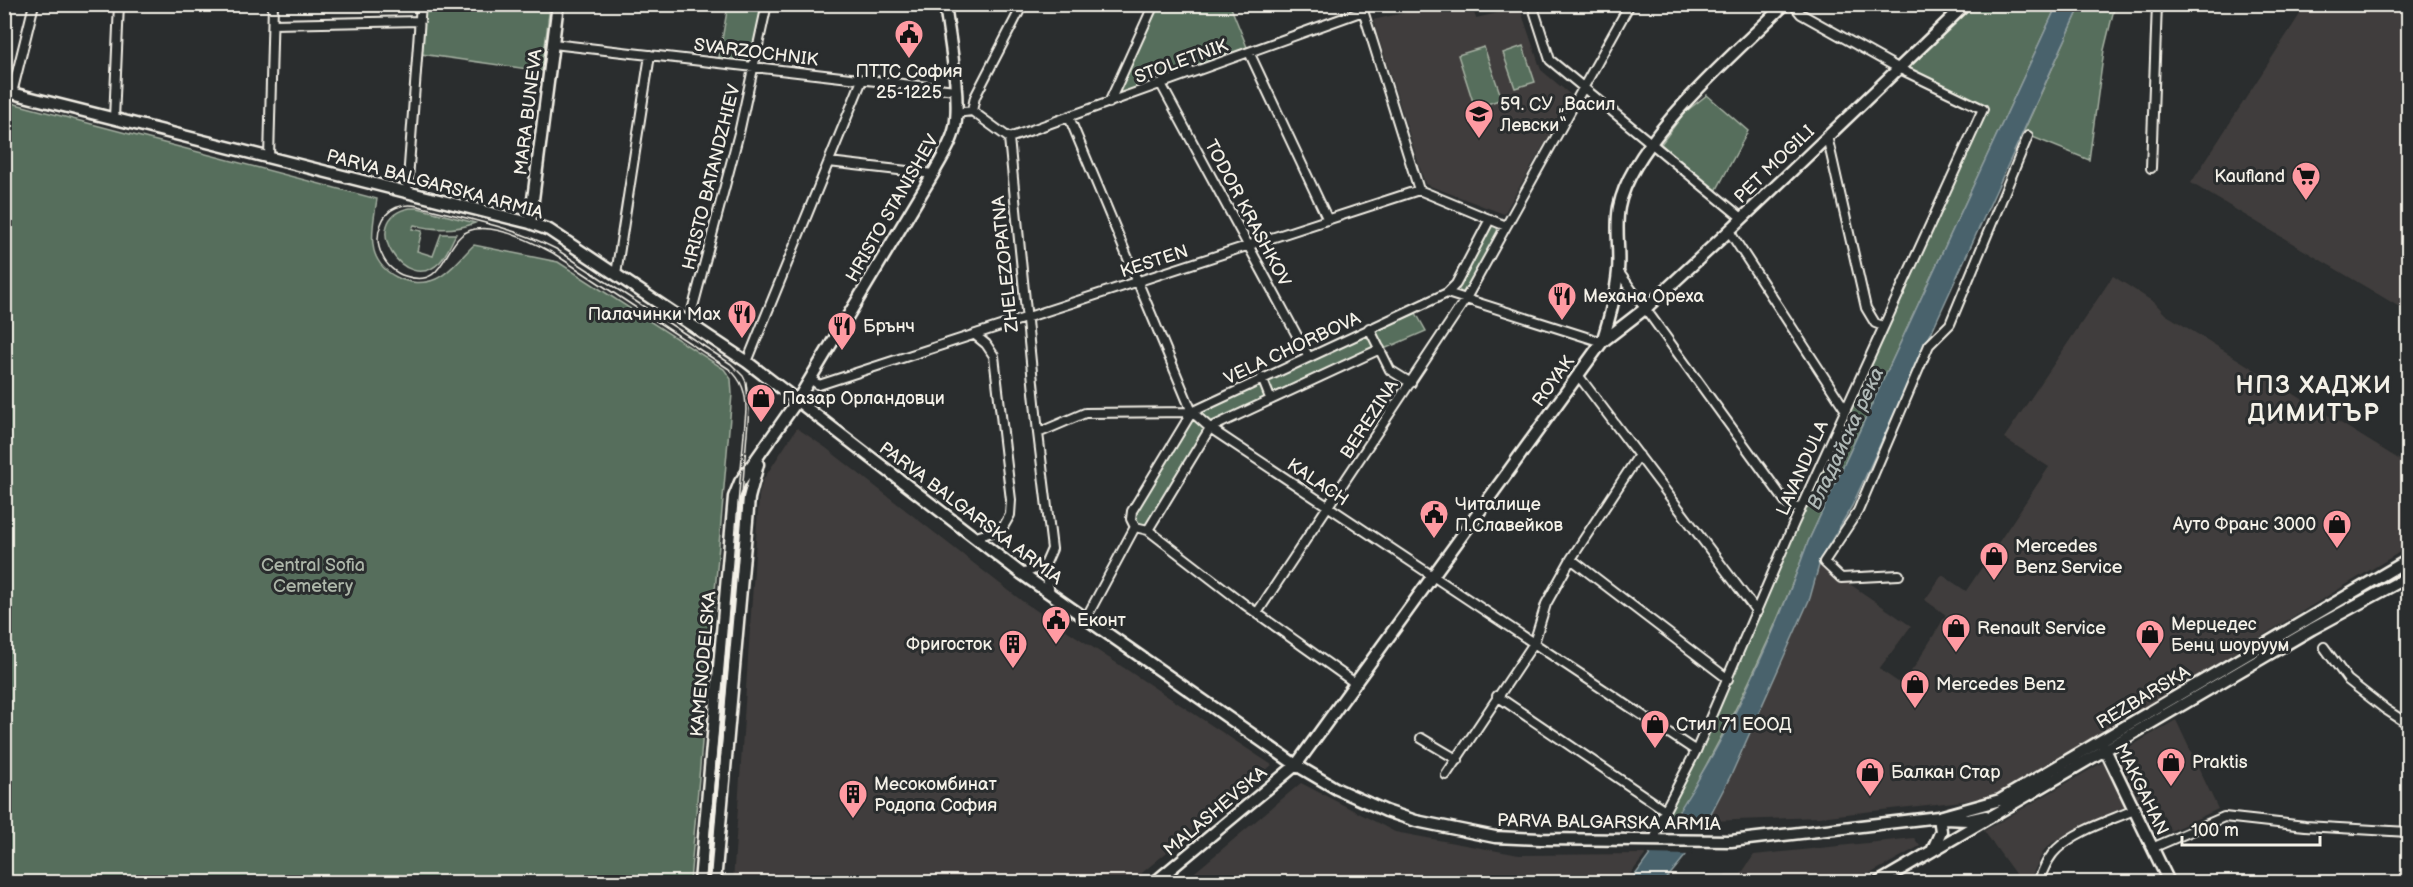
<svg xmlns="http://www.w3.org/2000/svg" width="2413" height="887" font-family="'Balsamiq Sans',sans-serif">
<rect width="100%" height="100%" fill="#2a2d2e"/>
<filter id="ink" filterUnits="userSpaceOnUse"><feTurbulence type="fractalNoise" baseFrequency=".0167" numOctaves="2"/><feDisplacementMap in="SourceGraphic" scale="12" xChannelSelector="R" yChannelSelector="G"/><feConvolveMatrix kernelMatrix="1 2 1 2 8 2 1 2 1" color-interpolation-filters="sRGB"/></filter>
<g filter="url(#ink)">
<path fill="#403d3c" d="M 1438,5 L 1471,5 L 1476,18 L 1520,8 L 1541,70 L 1572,96 L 1504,214 L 1425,184 L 1373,20 Z
M 2306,5 L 2408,5 L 2408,312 L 2191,183 Z
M 2113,276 L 2155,303 L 2165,314 L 2408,465 L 2408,547 L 2017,785 L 1981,799 L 1819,817 L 1707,821 L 1732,773 L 1810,598 L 1821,558 L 1841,578 L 1911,626 L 1879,669 L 1901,684 L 1915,666 L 1946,615 L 1925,600 L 1942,575 L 1966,591 L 2049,467 L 2004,438 Z
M 797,428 L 826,448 L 1022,601 L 1272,765 L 1131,882 L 733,882 L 759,495 L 763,480 Z
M 2176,720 L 2218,809 L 2171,831 L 2152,793 L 2052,843 L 2044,850 L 2029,882 L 2021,882 L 1984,831 Z
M 1301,783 L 1395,832 L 1519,855 L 1646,854 L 1624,882 L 1183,882 Z
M 1914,838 L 1920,846 L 1855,882 L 1720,882 L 1726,874 L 1741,874 L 1754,855 Z"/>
<path fill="#566e5b" stroke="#a5b0a2" stroke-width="1.5" d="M 426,5 L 550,5 L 542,71 L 421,54 Z
M 728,5 L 767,5 L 755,67 L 718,63 Z
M 1154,5 L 1230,5 L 1249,52 L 1109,103 Z
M 1966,5 L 2057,5 L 1808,542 C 1773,639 1727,732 1675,820 L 1667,820 L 1654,841 L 1983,109 L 1898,68 Z
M 2081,5 L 2115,5 L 2104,50 L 2089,160 L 2023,133 Z
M 1523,46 L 1535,82 L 1515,88 L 1503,53 Z
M 1484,47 L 1502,99 L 1475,108 L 1458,55 Z
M 1707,95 L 1748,131 L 1716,191 L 1661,144 L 1684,113 Z
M 4,101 L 377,199 C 375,213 371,230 373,245 C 376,274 411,290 436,279 C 450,273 463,255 474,245 L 558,262 L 724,369 L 731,379 L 732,394 L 690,882 L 5,882 Z
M 410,208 L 418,208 L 475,223 C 455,231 434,230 414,225 L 412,229 L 422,231 L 417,251 L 433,256 L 441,234 L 456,234 C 451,243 447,254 440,262 C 405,298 356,218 410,208 Z
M 1493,224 L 1497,227 L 1498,234 L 1465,292 L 1462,294 L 1457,287 L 1490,225 Z
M 1416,313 L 1426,331 L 1384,349 L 1375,331 Z
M 1369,328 L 1380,349 L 1210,428 L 1148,530 L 1135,527 L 1132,511 L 1192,412 Z"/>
<path fill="#48626c" stroke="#8d9b9e" stroke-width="1.5" d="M 2057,5 L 2081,5 L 1852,506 L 1821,558 L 1810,598 L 1732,773 L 1707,821 L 1686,855 L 1664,882 L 1630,882 C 1707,780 1765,662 1808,542 Z"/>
<path fill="#2a2d2e" d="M 1671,820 L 1711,821 L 1690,855 L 1647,854 Z"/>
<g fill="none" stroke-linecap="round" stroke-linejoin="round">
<g stroke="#f4f1e8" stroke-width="12">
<path id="street" d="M 1361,4 L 1419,190
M 1532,4 L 1550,60 L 1742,218
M 273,24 L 420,21
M 553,44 L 955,90
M 1249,52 L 1328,220
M 1161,84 L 1308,356
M 12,93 L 34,4
M 1109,103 L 1154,4
M 972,111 L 1009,138 L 1038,433 L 1052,549 L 1045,565 L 1050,594
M 956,113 L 972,111 L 975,97 L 1023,4
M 1069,117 L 1192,412 L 1210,428 L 1696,751
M 114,119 L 119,4
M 1827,136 L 1866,308 L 1875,323 L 1883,326
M 1009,138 L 1363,11
M 269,158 L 273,4
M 829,162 L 933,174
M 2151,168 L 2157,4
M 407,193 L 421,4
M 1729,231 L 1845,409
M 1618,271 L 1787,504 L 1800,509
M 616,274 L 650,55
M 1447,293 L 1602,342
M 689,322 L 739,133 L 767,4
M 1369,328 L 1390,370 L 1411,383
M 975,335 L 986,344 L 994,356 L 1011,500 L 1010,515 L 1002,529 L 976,537
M 1380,349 L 1210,428 L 1148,530 L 1135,527 L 1131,519 L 1132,511 L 1192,412 L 1447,293 L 1456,284 L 1490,219
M 747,362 L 862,80
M 1578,375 L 1757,612
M 1262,378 L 1270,398
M 810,379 L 819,385 L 1419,190 L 1506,226
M 1038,433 L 1085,413 L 1192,412
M 1148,530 L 1244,604 L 1355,683
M 1571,559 L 1728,679
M 1022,574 L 1045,565
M 1899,575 L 1841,578 L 1824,562 L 1858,511 L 1929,345 L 1950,324 L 2028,136
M 1257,613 L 1465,300 L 1630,4
M 1085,620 L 1135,527
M 2324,647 L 2348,680 L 2385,709 L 2408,724
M 1497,696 L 1665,810
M 1421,738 L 1458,760
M 1446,775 L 1534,643 L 1546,604 L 1571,559 L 1639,455
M 1654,841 L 1662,816 L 1696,751 L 1794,523 L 1983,109 L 1898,68 L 1801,14 L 1793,4
M 2152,848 L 2224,817 L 2305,826 L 2408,832
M 2038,882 C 2043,871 2047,858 2057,849 C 2077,830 2109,821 2134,810"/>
</g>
<g stroke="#f4f1e8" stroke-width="15">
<path id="secondary" d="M 4,91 L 530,223 L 549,230 L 747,362 L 1022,574 L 1296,765 L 1337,789 L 1386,811 L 1416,821 L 1495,837 L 1541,839 L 1731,841 L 1939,817 L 2000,800 L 2408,560
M 530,223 L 558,4
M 1602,342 L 1646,308 L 1729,231 L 1966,4
M 2103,745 L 2169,882
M 1945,819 L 1968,820 L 1986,816
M 1932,851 L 1941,831 L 1939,817
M 700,882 L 734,497 L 740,482 L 797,401 L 933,174 C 941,159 952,143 955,127 C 961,97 949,37 945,4
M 715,882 L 749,498 L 758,464
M 1155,882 L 1296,765 L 1602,342 C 1609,320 1616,294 1618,271 C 1620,250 1615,228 1619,207 C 1632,140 1736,53 1785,4
M 1879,882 L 2312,629 L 2408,577"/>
</g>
<use href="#street" stroke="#2a2d2e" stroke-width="8"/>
<use href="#secondary" stroke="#2a2d2e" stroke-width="10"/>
<path stroke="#f4f1e8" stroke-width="1.5" d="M 706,882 L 746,410 C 746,393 742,380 729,369 L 553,253 C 533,242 499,225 475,229 C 441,235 450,291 405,276 C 395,273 386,265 382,255 C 377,245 377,234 381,224 C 387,207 403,203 418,206 C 465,218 513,227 556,249 L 731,364 L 743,376 L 746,382 L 749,409 L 710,882"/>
</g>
</g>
<defs>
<g id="civic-pin" transform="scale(1.5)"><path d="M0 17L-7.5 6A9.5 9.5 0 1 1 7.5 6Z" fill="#ff9aa2" stroke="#2a2d2e"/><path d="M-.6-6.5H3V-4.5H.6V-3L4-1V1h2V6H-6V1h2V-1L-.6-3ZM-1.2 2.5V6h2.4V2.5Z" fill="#111"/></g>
<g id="school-pin" transform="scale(1.5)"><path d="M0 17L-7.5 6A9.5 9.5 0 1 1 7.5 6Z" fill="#ff9aa2" stroke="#2a2d2e"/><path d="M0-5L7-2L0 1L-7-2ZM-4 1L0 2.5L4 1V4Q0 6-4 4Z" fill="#111"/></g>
<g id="supermarket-pin" transform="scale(1.5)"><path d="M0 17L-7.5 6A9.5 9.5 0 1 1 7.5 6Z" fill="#ff9aa2" stroke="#2a2d2e"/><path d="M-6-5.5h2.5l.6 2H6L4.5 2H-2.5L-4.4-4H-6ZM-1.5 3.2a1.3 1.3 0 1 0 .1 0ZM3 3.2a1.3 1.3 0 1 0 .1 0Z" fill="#111"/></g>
<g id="restaurant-pin" transform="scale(1.5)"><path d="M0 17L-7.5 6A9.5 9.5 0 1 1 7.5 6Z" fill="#ff9aa2" stroke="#2a2d2e"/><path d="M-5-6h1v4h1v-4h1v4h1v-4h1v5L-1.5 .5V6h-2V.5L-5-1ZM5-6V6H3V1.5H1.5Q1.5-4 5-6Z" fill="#111"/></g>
<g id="shop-pin" transform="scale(1.5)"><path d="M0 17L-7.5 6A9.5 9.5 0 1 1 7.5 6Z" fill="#ff9aa2" stroke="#2a2d2e"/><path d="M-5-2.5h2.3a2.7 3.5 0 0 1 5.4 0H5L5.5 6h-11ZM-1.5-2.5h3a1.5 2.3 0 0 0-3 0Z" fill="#111"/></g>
<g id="building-pin" transform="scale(1.5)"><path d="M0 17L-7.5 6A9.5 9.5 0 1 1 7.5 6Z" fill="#ff9aa2" stroke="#2a2d2e"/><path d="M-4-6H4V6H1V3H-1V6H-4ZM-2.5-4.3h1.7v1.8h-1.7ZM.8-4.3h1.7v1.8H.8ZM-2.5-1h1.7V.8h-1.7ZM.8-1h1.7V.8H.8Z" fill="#111"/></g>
</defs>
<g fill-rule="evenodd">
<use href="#civic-pin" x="909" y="34"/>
<use href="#school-pin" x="1479" y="114"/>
<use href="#supermarket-pin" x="2306" y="176"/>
<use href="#restaurant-pin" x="1562" y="296"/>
<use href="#restaurant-pin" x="742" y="314"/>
<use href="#restaurant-pin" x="842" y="326"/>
<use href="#shop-pin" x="761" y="398"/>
<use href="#civic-pin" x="1434" y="514"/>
<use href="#shop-pin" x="2337" y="524"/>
<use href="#shop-pin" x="1994" y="556"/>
<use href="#civic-pin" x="1056" y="620"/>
<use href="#shop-pin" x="1956" y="628"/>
<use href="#shop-pin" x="2150" y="634"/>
<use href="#building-pin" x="1013" y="644"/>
<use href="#shop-pin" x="1915" y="684"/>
<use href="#shop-pin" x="1655" y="724"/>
<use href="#shop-pin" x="2171" y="762"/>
<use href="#shop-pin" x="1870" y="772"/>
<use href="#building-pin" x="853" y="794"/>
</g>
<g text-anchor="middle" stroke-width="6" stroke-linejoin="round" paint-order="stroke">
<g font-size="18" fill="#f4f1e8" stroke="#2a2d2e">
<text transform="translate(756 52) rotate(7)" y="6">SVARZOCHNIK</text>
<text transform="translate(1181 61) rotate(-20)" y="6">STOLETNIK</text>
<text transform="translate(528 112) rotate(-83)" y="6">MARA BUNEVA</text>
<text transform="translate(1774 164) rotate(-44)" y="6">PET MOGILI</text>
<text transform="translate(711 177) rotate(-76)" y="6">HRISTO BATANDZHIEV</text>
<text transform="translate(435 184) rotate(15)" y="6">PARVA BALGARSKA ARMIA</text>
<text transform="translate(892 208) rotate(-60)" y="6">HRISTO STANISHEV</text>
<text transform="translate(1248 213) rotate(62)" y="6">TODOR KRASHKOV</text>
<text transform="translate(1154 261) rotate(-18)" y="6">KESTEN</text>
<text transform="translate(1005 264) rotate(-96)" y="6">ZHELEZOPATNA</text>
<text transform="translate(1292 348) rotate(-25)" y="6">VELA CHORBOVA</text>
<text transform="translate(1553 381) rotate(-54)" y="6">ROYAK</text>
<text transform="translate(1369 419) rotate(-57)" y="6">BEREZINA</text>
<text transform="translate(1802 468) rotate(-66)" y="6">LAVANDULA</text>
<text transform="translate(1318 482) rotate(34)" y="6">KALACH</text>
<text transform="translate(971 513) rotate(37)" y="6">PARVA BALGARSKA ARMIA</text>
<text transform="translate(703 664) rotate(-85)" y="6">KAMENODELSKA</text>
<text transform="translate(2143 697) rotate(-31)" y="6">REZBARSKA</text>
<text transform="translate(2142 789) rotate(64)" y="6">MAKGAHAN</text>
<text transform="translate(1215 811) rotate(-40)" y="6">MALASHEVSKA</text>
<text transform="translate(1609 822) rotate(1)" y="6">PARVA BALGARSKA ARMIA</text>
</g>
<g font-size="18" fill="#f4f1e8" stroke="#2a2d2e" text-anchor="start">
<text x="909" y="77" text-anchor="middle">ПТТС София<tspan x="909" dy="21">25-1225</tspan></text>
<text x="1500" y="110">59. СУ „Васил<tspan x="1500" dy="21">Левски“</tspan></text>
<text x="2285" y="182" text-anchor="end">Kaufland</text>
<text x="1583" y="302">Механа Ореха</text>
<text x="721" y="320" text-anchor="end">Палачинки Max</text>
<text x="863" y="332">Брънч</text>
<text x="782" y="404">Пазар Орландовци</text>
<text x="1455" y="510">Читалище<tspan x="1455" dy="21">П.Славейков</tspan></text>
<text x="2316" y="530" text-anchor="end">Ауто Франс 3000</text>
<text x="2015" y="552">Mercedes<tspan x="2015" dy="21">Benz Service</tspan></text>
<text x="1077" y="626">Еконт</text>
<text x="2171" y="630">Мерцедес<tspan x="2171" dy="21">Бенц шоуруум</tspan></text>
<text x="1977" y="634">Renault Service</text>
<text x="992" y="650" text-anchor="end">Фригосток</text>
<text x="1936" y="690">Mercedes Benz</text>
<text x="1676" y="730">Стил 71 ЕООД</text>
<text x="2192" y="768">Praktis</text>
<text x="1891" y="778">Балкан Стар</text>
<text x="874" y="790">Месокомбинат<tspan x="874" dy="21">Родопа София</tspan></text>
</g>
<g font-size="18" fill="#adb6a9" stroke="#2a2d2e">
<text x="313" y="571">Central Sofia<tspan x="313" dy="21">Cemetery</tspan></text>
</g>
<g font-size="20" font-style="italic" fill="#afb8b6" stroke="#2a2d2e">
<text transform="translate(1845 438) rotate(-65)" y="7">Владайска река</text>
</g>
<g font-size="24" font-weight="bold" letter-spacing="1.5" fill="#f4f1e8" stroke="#2a2d2e">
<text x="2314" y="393">НПЗ ХАДЖИ<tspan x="2314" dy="28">ДИМИТЪР</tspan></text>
</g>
</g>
<rect width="2413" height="887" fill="none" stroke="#2a2d2e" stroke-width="24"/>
<rect x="12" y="12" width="2389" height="863" fill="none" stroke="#f4f1e8" stroke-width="2" filter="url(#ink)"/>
<path d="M2182 836v9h138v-9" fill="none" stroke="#f4f1e8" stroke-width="3"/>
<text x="2191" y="836" font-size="18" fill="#f4f1e8" stroke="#2a2d2e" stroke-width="4.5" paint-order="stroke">100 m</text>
</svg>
